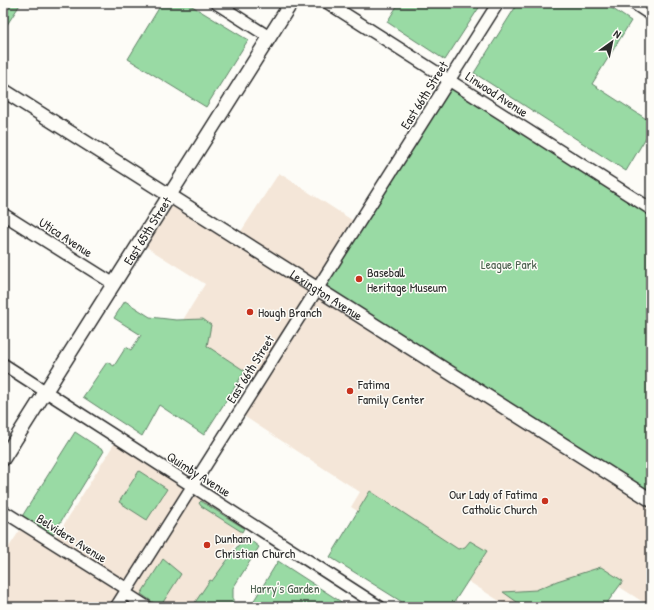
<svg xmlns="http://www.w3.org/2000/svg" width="654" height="610" font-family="'Patrick Hand',sans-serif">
<rect width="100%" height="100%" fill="#fdfcf7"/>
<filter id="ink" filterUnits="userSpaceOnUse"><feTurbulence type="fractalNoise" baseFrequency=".025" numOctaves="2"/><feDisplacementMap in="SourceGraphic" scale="8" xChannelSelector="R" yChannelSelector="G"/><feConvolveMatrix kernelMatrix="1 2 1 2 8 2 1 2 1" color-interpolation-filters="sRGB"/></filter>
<g filter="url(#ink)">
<path fill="#f4e6d8" d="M 279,173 L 358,224 L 651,500 L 651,607 L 599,574 L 577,607 L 509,607 L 351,507 L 360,492 L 239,413 L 259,380 L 178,328 L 205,284 L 140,243 L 170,195 L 236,239 Z
M 117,439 L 248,522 L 200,607 L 3,607 L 3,556 L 24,524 L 53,542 Z"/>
<path fill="#99daa4" stroke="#628268" d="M 3,3 L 21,3 L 3,31 Z
M 162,3 L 187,3 L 248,40 L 206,107 L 128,59 Z
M 399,3 L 482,3 L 445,60 L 387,22 Z
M 518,3 L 604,3 L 631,21 L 592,84 L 651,122 L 651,129 L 626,171 L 474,73 Z
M 450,80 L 651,209 L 651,500 L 317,288 Z
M 125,301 L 150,317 L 176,320 L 203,319 L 211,325 L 207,346 L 245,371 L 204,435 L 159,405 L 142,436 L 83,397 L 107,362 L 114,366 L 126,347 L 131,350 L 141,335 L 114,318 Z
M 75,432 L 104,451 L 52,536 L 21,518 Z
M 139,471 L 167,489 L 147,520 L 119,502 Z
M 370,491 L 458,549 L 465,547 L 470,541 L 487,551 L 451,607 L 410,607 L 330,557 Z
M 201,501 L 244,528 L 242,532 L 201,506 L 199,503 Z
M 245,536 L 259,547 L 233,588 L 233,602 L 231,607 L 192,607 L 210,580 L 212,581 Z
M 163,559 L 181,574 L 160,607 L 141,594 Z
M 278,561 L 349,607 L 250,607 Z
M 601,567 L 623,581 L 604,607 L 524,607 L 503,592 L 536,590 L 557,581 Z"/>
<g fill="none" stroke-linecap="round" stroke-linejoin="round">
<g stroke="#2b2b2b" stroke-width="14">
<path id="minor" d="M 216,3 L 269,37
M 328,3 L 651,209
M 633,3 L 651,15
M 3,214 L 114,284
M 3,364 L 380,607
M 3,511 L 127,589
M 125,593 L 147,607
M 116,607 L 498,3"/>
</g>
<g stroke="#2b2b2b" stroke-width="16">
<g id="tertiary">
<path id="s1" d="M 3,90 L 651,500"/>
<path id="s2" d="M 3,459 L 291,3"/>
</g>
</g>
<use href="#minor" stroke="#fdfcf7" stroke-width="11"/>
<use href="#tertiary" stroke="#fdfcf7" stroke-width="13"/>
</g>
</g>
<g fill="#c8321e" stroke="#fdfcf7" stroke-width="1.5">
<circle cx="359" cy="279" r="4"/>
<circle cx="250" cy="312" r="4"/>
<circle cx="350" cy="391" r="4"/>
<circle cx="545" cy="501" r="4"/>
<circle cx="207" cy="545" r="4"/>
</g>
<g text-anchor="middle" stroke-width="3" stroke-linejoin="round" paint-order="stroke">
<g font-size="13" fill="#2b2b2b" stroke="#fdfcf7">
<text transform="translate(497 94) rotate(33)" y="5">Linwood Avenue</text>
<text transform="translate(424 95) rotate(-58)" y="5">East 66th Street</text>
<text dy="5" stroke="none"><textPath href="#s2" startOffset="270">East 65th Street</textPath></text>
<text transform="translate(66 237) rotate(33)" y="5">Utica Avenue</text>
<text dy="5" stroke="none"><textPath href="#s1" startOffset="383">Lexington Avenue</textPath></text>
<text transform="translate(250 369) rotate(-58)" y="5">East 66th Street</text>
<text transform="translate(199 474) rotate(32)" y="5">Quimby Avenue</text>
<text transform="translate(72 538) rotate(32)" y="5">Belvidere Avenue</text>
</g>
<g font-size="13" fill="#4c604f" stroke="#fdfcf7">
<text x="509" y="269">League Park</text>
<text x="285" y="593">Harry's Garden</text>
</g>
<g font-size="13" fill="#2b2b2b" stroke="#fdfcf7" text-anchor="start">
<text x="367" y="277">Baseball<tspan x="367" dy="15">Heritage Museum</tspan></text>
<text x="258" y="317">Hough Branch</text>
<text x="358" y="389">Fatima<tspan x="358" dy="15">Family Center</tspan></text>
<text x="537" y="499" text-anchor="end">Our Lady of Fatima<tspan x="537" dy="15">Catholic Church</tspan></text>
<text x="215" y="543">Dunham<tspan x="215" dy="15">Christian Church</tspan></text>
</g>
</g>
<rect width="654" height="610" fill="none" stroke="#fdfcf7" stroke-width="16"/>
<rect x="8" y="8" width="638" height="594" fill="none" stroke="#2b2b2b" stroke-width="1.5" filter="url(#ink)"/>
<g transform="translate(612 42) rotate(33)" stroke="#fdfcf7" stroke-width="3" paint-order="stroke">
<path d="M0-3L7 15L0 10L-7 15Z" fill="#2b2b2b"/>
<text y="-6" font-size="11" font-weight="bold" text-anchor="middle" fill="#2b2b2b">N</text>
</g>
</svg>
